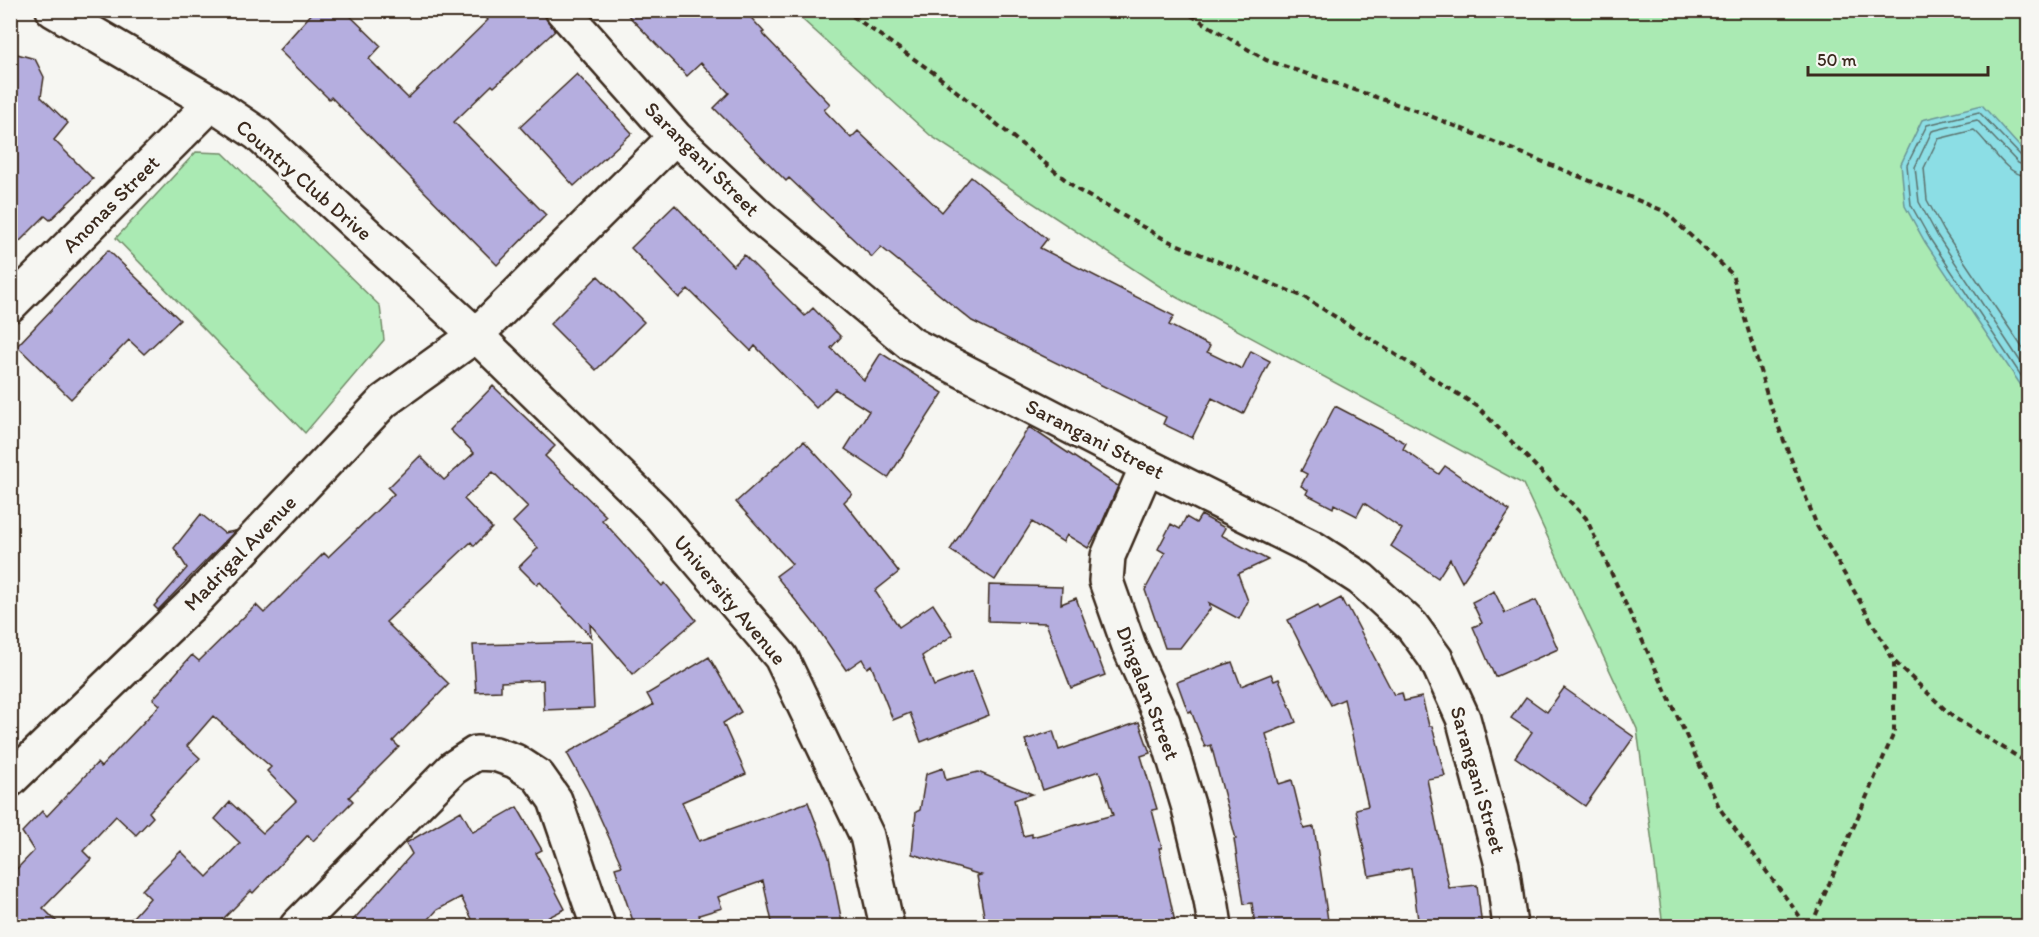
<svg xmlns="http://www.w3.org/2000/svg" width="2039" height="937" font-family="Itim,sans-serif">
<rect width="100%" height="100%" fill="#f6f6f2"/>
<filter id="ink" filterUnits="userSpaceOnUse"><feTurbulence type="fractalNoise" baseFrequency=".0167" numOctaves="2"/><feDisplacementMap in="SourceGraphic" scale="12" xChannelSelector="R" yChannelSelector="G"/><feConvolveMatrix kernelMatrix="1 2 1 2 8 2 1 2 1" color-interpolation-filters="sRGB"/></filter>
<g filter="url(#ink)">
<path fill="#aaeab3" stroke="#728a68" stroke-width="1.5" d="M 793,11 L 2028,11 L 2028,926 L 1663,926 L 1637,729 L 1523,484 L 1176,297 L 931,136 Z
M 196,152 L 223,153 L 380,306 L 384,340 L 305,433 L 116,238 Z"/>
<path fill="#8cdee5" stroke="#6c9695" stroke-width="1.5" d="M 1982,105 L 2028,156 L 2028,396 L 1925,242 L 1905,206 L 1901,164 L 1922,120 Z"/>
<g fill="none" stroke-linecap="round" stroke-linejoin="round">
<path stroke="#5b726e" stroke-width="1.5" d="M 2028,159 L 2022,157 L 1979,112 L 1927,125 L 1907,165 L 1911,205 L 1930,239 L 2028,386
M 2028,167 L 2018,163 L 1977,120 L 1932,131 L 1915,167 L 1919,202 L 1937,235 L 2028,373
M 2028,176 C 2004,175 1991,144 1974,130 L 1938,139 L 1924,168 L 1927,200 L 1944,231 L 2028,356"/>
</g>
<path fill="#b5aedf" stroke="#3b2a1e" stroke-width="1.5" d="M 315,10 L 344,10 L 381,46 L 369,59 L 408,98 L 488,20 L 480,10 L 540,10 L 544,15 L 555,31 L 494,87 L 492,85 L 454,122 L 546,215 L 497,265 L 331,97 L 329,99 L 279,50 Z
M 623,10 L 744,10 L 764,32 L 762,33 L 830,104 L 824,110 L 851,138 L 858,131 L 942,212 L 971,177 L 1047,239 L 1040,248 L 1174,316 L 1169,325 L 1210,346 L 1207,352 L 1242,369 L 1251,351 L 1270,361 L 1243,414 L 1212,398 L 1192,438 L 1163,424 L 1166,417 L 972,321 L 881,247 L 872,257 L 789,178 L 786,181 L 714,108 L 729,93 L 701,63 L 687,76 Z
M 10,52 L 35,59 L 44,77 L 41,97 L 68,123 L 54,140 L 93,179 L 50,220 L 45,216 L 10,251 Z
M 577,74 L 632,133 L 574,186 L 520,127 Z
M 675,205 L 733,266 L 744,255 L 805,316 L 813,308 L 841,337 L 831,348 L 864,380 L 881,353 L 943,393 L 888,478 L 845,449 L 869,411 L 835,389 L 816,408 L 755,346 L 751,351 L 688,289 L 679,298 L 631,248 Z
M 108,250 L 180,320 L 144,354 L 129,340 L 71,399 L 17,346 Z
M 598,276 L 644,322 L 596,370 L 550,324 Z
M 493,386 L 555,446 L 545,456 L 606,516 L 602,520 L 662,586 L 665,583 L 696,620 L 633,674 L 590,624 L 591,637 L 540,582 L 537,585 L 519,567 L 538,548 L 513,522 L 528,507 L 493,472 L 464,499 L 492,528 L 474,546 L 471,542 L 386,622 L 449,684 L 393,741 L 399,747 L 349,797 L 353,801 L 313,841 L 308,835 L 253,893 L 251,891 L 215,927 L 124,927 L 150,898 L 142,890 L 181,851 L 207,877 L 240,843 L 215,819 L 230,802 L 263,833 L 296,801 L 267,771 L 271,767 L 213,716 L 187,746 L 200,758 L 149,812 L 153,817 L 136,835 L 116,816 L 83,851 L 91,859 L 43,908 L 62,927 L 10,927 L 10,876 L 34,851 L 22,832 L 42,811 L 47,816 L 97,763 L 101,767 L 160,705 L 153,699 L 192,655 L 199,661 L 256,605 L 264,613 L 324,553 L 328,557 L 394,494 L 388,488 L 420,456 L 444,480 L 474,453 L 450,430 Z
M 1335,406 L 1406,443 L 1403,449 L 1439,474 L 1445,466 L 1510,511 L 1462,582 L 1450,559 L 1438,578 L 1391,546 L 1402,529 L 1364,503 L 1357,516 L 1334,504 L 1333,508 L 1306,494 L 1308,490 L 1301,486 L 1307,474 L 1301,471 Z
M 1029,427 L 1118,486 L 1098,532 L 1088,548 L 1067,535 L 1063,542 L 1032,522 L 995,580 L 950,550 Z
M 804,441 L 852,494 L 844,502 L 899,572 L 875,591 L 899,627 L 933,604 L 953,635 L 922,656 L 934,686 L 972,671 L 989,715 L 921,742 L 910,713 L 893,720 L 871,665 L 867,668 L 862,659 L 846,670 L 816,626 L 776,576 L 792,564 L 736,502 Z
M 201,514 L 224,533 L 235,531 L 158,610 L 154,606 L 187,568 L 174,548 Z
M 1201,515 L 1225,528 L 1221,535 L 1268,560 L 1238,574 L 1248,601 L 1239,619 L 1209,603 L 1211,608 L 1180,648 L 1165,648 L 1145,590 L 1165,553 L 1158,549 L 1171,524 L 1180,529 L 1186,517 L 1196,523 Z
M 989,585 L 1062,587 L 1061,604 L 1076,598 L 1105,675 L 1071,688 L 1046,623 L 988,621 Z
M 1494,591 L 1505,613 L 1536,600 L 1558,649 L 1495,677 L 1473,627 L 1482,623 L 1472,602 Z
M 1341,598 L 1346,608 L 1348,607 L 1394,695 L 1402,693 L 1404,701 L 1422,697 L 1429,726 L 1432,726 L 1445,776 L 1427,779 L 1449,888 L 1477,885 L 1482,927 L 1419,927 L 1411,868 L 1369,876 L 1356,809 L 1368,806 L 1344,699 L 1331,705 L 1288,620 L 1318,605 L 1320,609 Z
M 591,642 L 594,708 L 544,710 L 543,680 L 501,682 L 501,691 L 476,692 L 473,645 Z
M 709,657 L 741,712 L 723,723 L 746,774 L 682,802 L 699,841 L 808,802 L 829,857 L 843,927 L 773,927 L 763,881 L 718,897 L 722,908 L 699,915 L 702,927 L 660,927 L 658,920 L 635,927 L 615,868 L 622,866 L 588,791 L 567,753 L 653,705 L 647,694 Z
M 1232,662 L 1241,686 L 1271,674 L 1274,681 L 1279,679 L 1296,722 L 1266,734 L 1279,784 L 1292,780 L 1304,829 L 1314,827 L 1329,927 L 1255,927 L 1252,903 L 1244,904 L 1234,839 L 1236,839 L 1211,745 L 1205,747 L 1191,711 L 1188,712 L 1177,682 Z
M 1564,688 L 1634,737 L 1585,806 L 1515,757 L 1532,732 L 1511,718 L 1526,697 L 1547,712 Z
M 1139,722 L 1150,753 L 1141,756 L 1157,809 L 1152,810 L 1162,848 L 1159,848 L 1176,927 L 986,927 L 977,876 L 981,875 L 912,854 L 916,812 L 920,810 L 926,774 L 943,768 L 946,780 L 978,772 L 1032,794 L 1014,800 L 1023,836 L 1032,834 L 1032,837 L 1113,815 L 1099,771 L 1043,790 L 1025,740 L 1053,731 L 1059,750 Z
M 517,807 L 542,850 L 536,853 L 565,909 L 529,927 L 508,927 L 504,920 L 491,927 L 476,927 L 461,897 L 437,910 L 422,927 L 347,927 L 412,854 L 406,843 L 461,811 L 473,832 Z"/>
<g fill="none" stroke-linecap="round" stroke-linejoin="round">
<g stroke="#3b2a1e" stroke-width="38">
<path id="minor" d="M 53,10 L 212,103 L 258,134 L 476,335 L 657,512 L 781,657 L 867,836 L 887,926
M 562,10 L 675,137 L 760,217 L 911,344 L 1147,466 L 1313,548 L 1361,579 L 1412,626 L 1436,659 L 1463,718 L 1502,865 L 1510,926
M 10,305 L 212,103
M 1147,466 L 1108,556 L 1106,581 L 1129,646 L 1163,722 L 1189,808 L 1211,900 L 1215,926
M 10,780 L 195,601 L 384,401 L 476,335 L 675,137
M 297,926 L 453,768 L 476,753 L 495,754 L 515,761 L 538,776 L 555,800 L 598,926"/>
</g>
<path stroke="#3b2a1e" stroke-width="4" stroke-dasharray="6 4.5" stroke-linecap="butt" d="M 844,10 L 934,73 L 1078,190 L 1166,240 L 1304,297 L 1477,406 L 1586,518 L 1720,809 L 1807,926
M 1182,10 L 1266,60 L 1423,113 L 1664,211 L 1732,274 L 1769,402 L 1817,526 L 1894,661 L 1894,733 L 1811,926
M 1895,662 L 1953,717 L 2028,763"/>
<use href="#minor" stroke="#f6f6f2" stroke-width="33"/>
</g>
</g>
<g text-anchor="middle" stroke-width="6" stroke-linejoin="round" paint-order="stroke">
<g font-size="21" fill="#3b2a1e" stroke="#f6f6f2">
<text transform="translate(702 159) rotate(45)" y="7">Sarangani Street</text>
<text transform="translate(304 180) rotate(41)" y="7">Country Club Drive</text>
<text transform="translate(111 204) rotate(-45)" y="7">Anonas Street</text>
<text transform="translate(1095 439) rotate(27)" y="7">Sarangani Street</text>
<text transform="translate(240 553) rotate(-46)" y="7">Madrigal Avenue</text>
<text transform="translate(730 600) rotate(50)" y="7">University Avenue</text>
<text transform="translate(1148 693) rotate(69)" y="7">Dingalan Street</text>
<text transform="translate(1478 780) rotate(74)" y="7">Sarangani Street</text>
</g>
</g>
<rect width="2039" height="937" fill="none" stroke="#f6f6f2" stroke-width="36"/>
<rect x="18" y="18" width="2003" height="901" fill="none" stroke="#3b2a1e" stroke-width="2" filter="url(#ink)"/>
<path d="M1808 66v9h180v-9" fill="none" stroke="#3b2a1e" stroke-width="3"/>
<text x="1817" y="66" font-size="18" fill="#3b2a1e" stroke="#f6f6f2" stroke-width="4.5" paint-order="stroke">50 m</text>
</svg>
